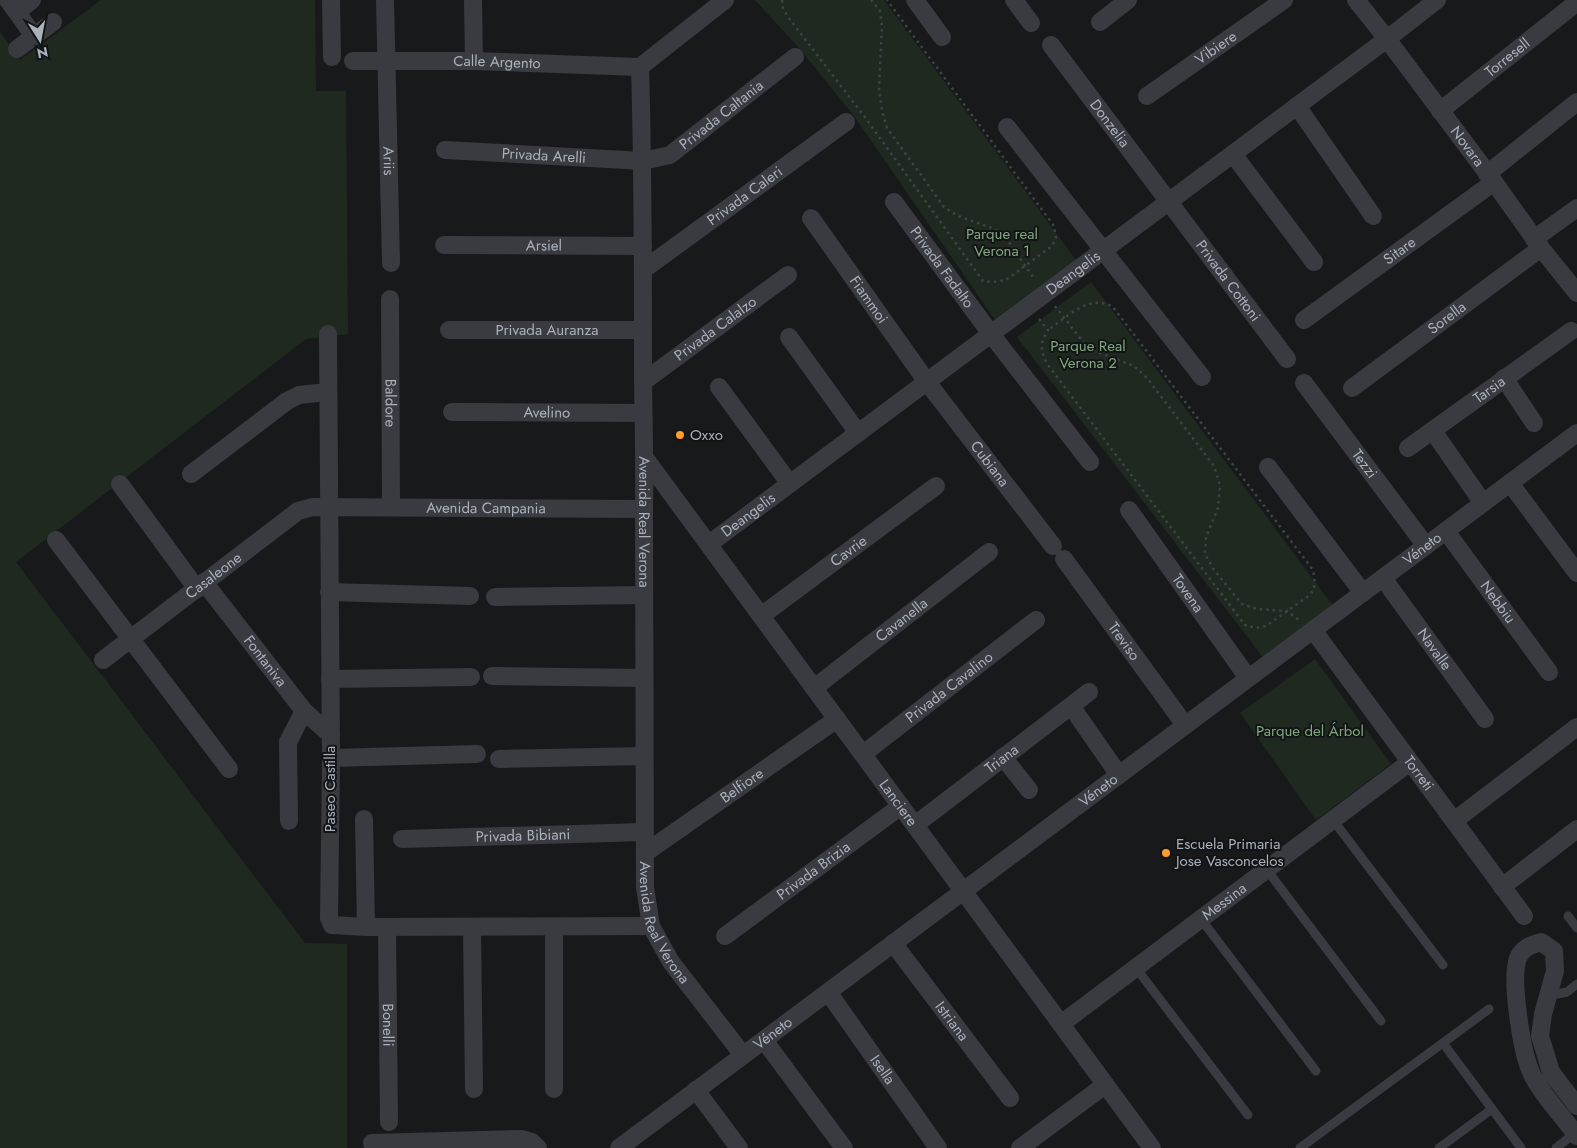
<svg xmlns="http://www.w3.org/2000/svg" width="1577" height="1148" font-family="Jost,sans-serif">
<rect width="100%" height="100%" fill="#18191b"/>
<path fill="#202920" d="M 101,0 L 315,0 L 316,91 L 346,91 L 348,334 L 306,339 L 16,562 L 305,943 L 347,944 L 347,1148 L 0,1148 L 0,32 L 20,60 Z
M 755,0 L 884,0 L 1076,260 L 997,323 L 854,116 L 799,48 Z
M 1091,282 L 1334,607 L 1265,660 L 1017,337 Z
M 1315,659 L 1391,764 L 1316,820 L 1240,713 Z"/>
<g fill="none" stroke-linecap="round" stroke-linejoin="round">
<path stroke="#3f4247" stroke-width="2.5" stroke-dasharray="2.5 4" stroke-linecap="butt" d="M 782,0 L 783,8 L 788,17 L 864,116 L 983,281 L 993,282 L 1006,280 L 1052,246 L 1056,238 L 1054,226 L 887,0
M 871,0 L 880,11 L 882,26 L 879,88 L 882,110 L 887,128 L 944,207 L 958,216 L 992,228 L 1004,235 L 1035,280
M 1055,306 L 1084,343 L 1095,351 L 1134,366 L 1147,378 L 1214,466 L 1220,485 L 1218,508 L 1206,537 L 1205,554 L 1214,570 L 1242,604 L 1257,609 L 1287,611 L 1300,621
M 1039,319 L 1048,330 C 1040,342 1040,352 1048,365 L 1245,625 L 1256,628 L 1266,626 L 1310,595 C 1316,587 1315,580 1313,570 L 1113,307 C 1090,293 1067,317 1048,330"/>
<path stroke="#393b40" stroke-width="9" d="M 1333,820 L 1443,965
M 1267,870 L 1381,1021
M 1568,916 L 1577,928
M 1201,919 L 1316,1071
M 1136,968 L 1248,1115
M 1548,996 L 1567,992 L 1577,984
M 1443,1043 L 1521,1148
M 1300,1148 L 1489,1009
M 1439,1148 L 1492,1109
M 1556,1148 L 1575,1133"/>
<g stroke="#393b40" stroke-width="18">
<path d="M 8,0 L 34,36"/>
<path d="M 331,0 L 332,57"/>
<path id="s1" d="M 385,0 L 391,263"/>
<path d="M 473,0 L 474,61"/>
<path d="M 915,0 L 942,37"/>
<path d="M 1014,0 L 1031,23"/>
<path id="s2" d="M 1356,0 L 1387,39 L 1494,182 L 1541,248 L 1577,293"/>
<path d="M 17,12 L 32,0"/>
<path d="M 1100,22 L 1128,0"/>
<path id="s3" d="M 1051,45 L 1287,359"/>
<path d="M 17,49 L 53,22"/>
<path id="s4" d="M 353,61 L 474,61 L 640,67"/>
<path id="s5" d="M 640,67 C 643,165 643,263 643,361 C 643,410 645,460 644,509 L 645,887 L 651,926 L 671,962 L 743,1055"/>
<path d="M 640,67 L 725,0"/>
<path id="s6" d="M 1147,96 L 1284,0"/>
<path d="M 1297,106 L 1373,216"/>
<path id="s7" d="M 1440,111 L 1576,3"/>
<path d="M 1007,127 L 1202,377"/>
<path id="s8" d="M 445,150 L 643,161 L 670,155 L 795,57"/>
<path d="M 1233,154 L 1314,262"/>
<path d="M 1487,174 L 1577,102"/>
<path id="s9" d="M 894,202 L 991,334 L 1090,462"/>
<path id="s10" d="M 811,218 L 927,382 L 1053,546"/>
<path d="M 1534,239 L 1577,208"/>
<path id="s11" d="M 444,245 L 643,246"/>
<path id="s12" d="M 643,270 L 846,122"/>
<path id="s13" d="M 390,299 L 391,507"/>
<path id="s14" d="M 1304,320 L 1494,182"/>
<path id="s15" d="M 449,330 L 643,330"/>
<path d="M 328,334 L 331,758 L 329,918 L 332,925 L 366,927 L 651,926"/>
<path d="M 789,337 L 858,433"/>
<path d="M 1504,378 L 1534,423"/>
<path id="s16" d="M 643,382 L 788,275"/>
<path id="s17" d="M 1304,383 L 1426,546"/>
<path d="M 719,387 L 790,484"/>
<path id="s18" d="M 1352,388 L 1541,248"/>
<path id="s19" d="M 452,412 L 643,413"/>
<path d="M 1433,431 L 1483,503"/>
<path id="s20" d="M 1408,448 L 1571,331"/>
<path id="s21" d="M 645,458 L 1152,1148"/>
<path d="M 1268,467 L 1363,593"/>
<path d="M 191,474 L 287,401 L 299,395 L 327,392"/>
<path d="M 1510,483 L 1577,573"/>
<path d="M 120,484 L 197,589"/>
<path id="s22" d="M 1129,510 L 1248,678"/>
<path id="s23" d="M 1446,531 L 1549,672"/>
<path d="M 56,540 L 229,769"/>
<path id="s24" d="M 709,544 L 1387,39 L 1437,0"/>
<path id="s25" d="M 1064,559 L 1185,725"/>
<path id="s26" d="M 1383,578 L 1485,719"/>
<path id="s27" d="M 204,582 L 304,711 L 331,735"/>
<path d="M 329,592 L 470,596"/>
<path d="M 495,597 L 644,595"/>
<path id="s28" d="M 761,616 L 936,486"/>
<path id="s29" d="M 1313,630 L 1524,916"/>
<path id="s30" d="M 103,660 L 298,511 L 313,507 L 644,509"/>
<path d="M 492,676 L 644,678"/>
<path d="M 330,679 L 471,677"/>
<path id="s31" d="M 814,688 L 989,552"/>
<path d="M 1071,706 L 1119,775"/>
<path id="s32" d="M 863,754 L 1036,620"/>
<path d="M 1003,757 L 1029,790"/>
<path d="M 331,758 L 477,754"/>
<path d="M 499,759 L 644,756"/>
<path d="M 364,819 L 366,927"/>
<path d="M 289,821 L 288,742 L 304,711"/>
<path d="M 1454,821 L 1577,727"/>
<path id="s33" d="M 915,825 L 1089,692"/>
<path id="s34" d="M 402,839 L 644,832"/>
<path id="s35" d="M 645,853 L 837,719"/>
<path d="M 1502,887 L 1577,829"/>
<path id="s36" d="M 387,927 L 389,1122"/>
<path d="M 472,927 L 474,1089"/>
<path d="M 554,927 L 554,1089"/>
<path id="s37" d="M 725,936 L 901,806"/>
<path id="s38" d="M 893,943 L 1010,1098"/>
<path id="s39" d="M 828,992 L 938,1148"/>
<path id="s40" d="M 1061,1024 L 1410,762"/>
<path d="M 764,1040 L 844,1148"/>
<path d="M 696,1090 L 739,1148"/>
<path d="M 1577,1106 L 1551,1072 L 1540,1036 L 1543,1014 L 1555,971 L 1554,951 L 1541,942 C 1531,945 1524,947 1519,956 C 1509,975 1522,1050 1530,1070 C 1538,1090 1564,1118 1577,1136"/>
<path d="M 372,1143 L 522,1139 L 532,1142 L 538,1148"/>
<path id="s41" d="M 619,1148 L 1577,433"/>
<path d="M 1020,1148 L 1105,1085"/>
</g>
</g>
<g fill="#ff9e2c" stroke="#131416" stroke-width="2">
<circle cx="680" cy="435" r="5"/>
<circle cx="1166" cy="853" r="5"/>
</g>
<g text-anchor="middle" stroke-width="4" stroke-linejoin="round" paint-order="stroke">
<g font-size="15" fill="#aab1bb" stroke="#131416">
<text dy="5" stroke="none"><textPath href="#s6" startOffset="84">Vibiere</textPath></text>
<text dy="5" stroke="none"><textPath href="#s7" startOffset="86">Torresell</textPath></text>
<text dy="5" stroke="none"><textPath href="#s4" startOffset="144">Calle Argento</textPath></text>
<text dy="5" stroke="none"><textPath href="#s8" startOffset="291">Privada Caltania</textPath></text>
<text dy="5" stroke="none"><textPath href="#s3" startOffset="98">Donzelia</textPath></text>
<text dy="5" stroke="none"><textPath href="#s2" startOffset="184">Novara</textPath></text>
<text dy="5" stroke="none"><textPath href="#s8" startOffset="99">Privada Arelli</textPath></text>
<text dy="5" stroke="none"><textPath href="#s1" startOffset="161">Ariis</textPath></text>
<text dy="5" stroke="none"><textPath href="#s12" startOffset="126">Privada Caleri</textPath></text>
<text dy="5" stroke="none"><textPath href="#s11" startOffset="100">Arsiel</textPath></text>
<text dy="5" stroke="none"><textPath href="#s14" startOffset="118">Sitare</textPath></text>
<text dy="5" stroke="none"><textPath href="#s9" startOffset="81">Privada Fadalto</textPath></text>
<text dy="5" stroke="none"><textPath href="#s24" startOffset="454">Deangelis</textPath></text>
<text dy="5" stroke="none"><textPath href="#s3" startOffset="295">Privada Cottoni</textPath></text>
<text dy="5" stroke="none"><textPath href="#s10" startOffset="100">Fiammoi</textPath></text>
<text dy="5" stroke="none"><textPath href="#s18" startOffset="118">Sorella</textPath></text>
<text dy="5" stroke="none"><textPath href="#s16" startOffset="90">Privada Calalzo</textPath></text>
<text dy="5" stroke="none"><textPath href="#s15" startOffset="98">Privada Auranza</textPath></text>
<text dy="5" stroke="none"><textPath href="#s20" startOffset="100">Tarsia</textPath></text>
<text dy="5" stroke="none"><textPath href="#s13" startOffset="104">Baldore</textPath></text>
<text dy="5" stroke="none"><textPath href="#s19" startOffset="95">Avelino</textPath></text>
<text dy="5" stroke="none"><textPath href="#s10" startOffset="304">Cubiana</textPath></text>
<text dy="5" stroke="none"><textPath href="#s17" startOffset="101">Tezzi</textPath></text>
<text dy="5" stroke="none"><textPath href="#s30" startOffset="434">Avenida Campania</textPath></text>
<text dy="5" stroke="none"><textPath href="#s24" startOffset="49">Deangelis</textPath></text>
<text dy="5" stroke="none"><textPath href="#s5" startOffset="455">Avenida Real Verona</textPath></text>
<text dy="5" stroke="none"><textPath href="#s41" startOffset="1002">Véneto</textPath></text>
<text dy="5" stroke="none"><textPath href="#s28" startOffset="109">Cavrie</textPath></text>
<text dy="5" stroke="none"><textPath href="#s30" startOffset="139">Casaleone</textPath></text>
<text dy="5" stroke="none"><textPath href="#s22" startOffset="102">Tovena</textPath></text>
<text dy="5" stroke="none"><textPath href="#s23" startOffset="88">Nebbiu</textPath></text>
<text dy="5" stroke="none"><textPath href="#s31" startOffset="111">Cavanella</textPath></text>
<text dy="5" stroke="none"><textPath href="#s25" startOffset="102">Treviso</textPath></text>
<text dy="5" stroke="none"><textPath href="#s26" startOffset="88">Navalle</textPath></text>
<text dy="5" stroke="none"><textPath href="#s27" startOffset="100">Fontaniva</textPath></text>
<text dy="5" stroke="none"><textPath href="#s32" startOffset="109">Privada Cavalino</textPath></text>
<text dy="5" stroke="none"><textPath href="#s33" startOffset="109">Triana</textPath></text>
<text dy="5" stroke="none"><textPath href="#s29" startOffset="178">Torreti</textPath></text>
<text dy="5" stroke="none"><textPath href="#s35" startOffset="118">Belfiore</textPath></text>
<text transform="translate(330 789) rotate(-90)" y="5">Paseo Castilla</text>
<text dy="5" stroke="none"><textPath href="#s41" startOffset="598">Véneto</textPath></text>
<text dy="5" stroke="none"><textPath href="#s21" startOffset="428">Lanciere</textPath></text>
<text dy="5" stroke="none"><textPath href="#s34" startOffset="121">Privada Bibiani</textPath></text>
<text dy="5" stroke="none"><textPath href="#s37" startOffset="110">Privada Brizia</textPath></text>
<text dy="5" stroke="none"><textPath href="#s40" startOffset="204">Messina</textPath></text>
<text dy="5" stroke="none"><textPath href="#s5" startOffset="860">Avenida Real Verona</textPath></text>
<text dy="5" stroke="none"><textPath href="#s38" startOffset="98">Istriana</textPath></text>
<text dy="5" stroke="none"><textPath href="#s36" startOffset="98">Bonelli</textPath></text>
<text dy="5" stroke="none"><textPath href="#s41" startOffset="192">Véneto</textPath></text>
<text dy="5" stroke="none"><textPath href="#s39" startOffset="95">Isella</textPath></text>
</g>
<g font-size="15" fill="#82a880" stroke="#131416">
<text x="1002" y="239">Parque real<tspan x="1002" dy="17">Verona 1</tspan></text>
<text x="1088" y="351">Parque Real<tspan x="1088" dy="17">Verona 2</tspan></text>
<text x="1310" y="736">Parque del Árbol</text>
</g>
<g font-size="15" fill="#aab1bb" stroke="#131416" text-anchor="start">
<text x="690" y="440">Oxxo</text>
<text x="1176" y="849">Escuela Primaria<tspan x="1176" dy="17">Jose Vasconcelos</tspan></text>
</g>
</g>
<g transform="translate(40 40) rotate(169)" stroke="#131416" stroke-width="4" paint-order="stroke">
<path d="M0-4L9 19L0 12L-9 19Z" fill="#aab1bb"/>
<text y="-8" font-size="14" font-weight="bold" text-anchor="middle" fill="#aab1bb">N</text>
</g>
</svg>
